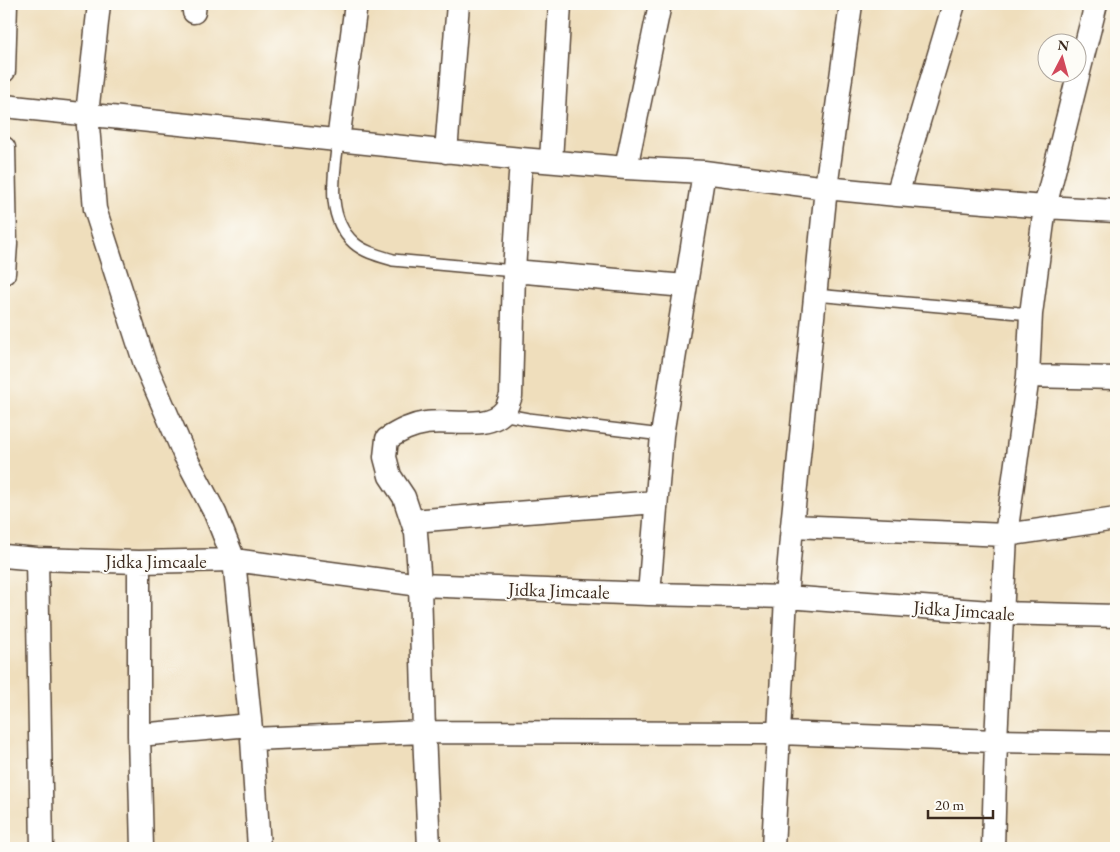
<svg xmlns="http://www.w3.org/2000/svg" width="1120" height="852" font-family="'EB Garamond',serif">
<rect width="100%" height="100%" fill="#fdfcf7"/>
<filter id="ink" filterUnits="userSpaceOnUse"><feTurbulence type="fractalNoise" baseFrequency=".02" numOctaves="2"/><feDisplacementMap in="SourceGraphic" scale="10" xChannelSelector="R" yChannelSelector="G"/><feConvolveMatrix kernelMatrix="1 2 1 2 8 2 1 2 1" color-interpolation-filters="sRGB"/></filter>
<filter id="wash" filterUnits="userSpaceOnUse"><feTurbulence type="fractalNoise" baseFrequency=".0096" numOctaves="4" result="noise"/><feDisplacementMap in="SourceGraphic" scale="20" xChannelSelector="R" yChannelSelector="G"/><feGaussianBlur stdDeviation="1.12" result="paint"/><feColorMatrix in="noise" values="0 0 0 0 0 0 0 0 0 0 0 0 0 0 0 0 0 1.4 0 .05"/><feComposite in="paint" operator="in"/></filter>
<g filter="url(#wash)">
<rect width="100%" height="100%" fill="#efdebc"/>
</g>
<g filter="url(#ink)">
<g fill="none" stroke-linecap="round" stroke-linejoin="round">
<g stroke="#564536" stroke-width="14">
<path id="service" d="M 338,141 C 334,175 325,217 354,243 C 364,252 380,256 393,260 L 514,271
M 815,295 L 1031,314
M 501,414 L 528,419 L 662,435"/>
</g>
<g stroke="#564536" stroke-width="25">
<path id="minor" d="M 99,4 L 87,114 L 95,209 L 145,364 L 185,456 L 215,513 L 234,560 L 252,739 L 259,848
M 194,12 L 195,4
M 4,71 L 6,4
M 4,106 L 521,159 L 626,168 L 704,172 L 826,188 L 897,195 L 1045,207 L 1116,211
M 338,141 L 356,4
M 4,148 L 6,244 L 4,273
M 446,152 L 458,4
M 521,159 L 514,271 L 685,286
M 551,161 L 560,4
M 626,168 L 660,4
M 897,195 L 954,4
M 1028,376 L 1116,378
M 412,521 L 656,502
M 792,526 L 1006,535 L 1116,519
M 4,556 L 37,559 L 139,562 L 234,560 L 420,585 L 649,594 L 786,597 L 1004,613 L 1116,616
M 37,559 L 42,848
M 139,562 L 139,735 L 142,848
M 649,594 L 662,435 L 704,172
M 139,735 L 250,725
M 252,739 L 424,732 L 779,733 L 996,741 L 1116,743
M 429,848 L 424,732 L 420,585 L 416,533 L 404,497 L 390,476 L 385,457 L 387,439 C 400,431 411,425 426,423 C 448,419 490,431 505,410 C 508,406 509,400 511,396 L 514,271
M 773,848 L 786,597 L 792,526 L 826,188 L 851,4
M 993,848 L 996,741 L 1006,535 L 1028,376 L 1031,314 L 1045,207 L 1096,4"/>
</g>
<use href="#service" stroke="#fff" stroke-width="11"/>
<use href="#minor" stroke="#fff" stroke-width="22"/>
</g>
</g>
<g text-anchor="middle" stroke-width="4" stroke-linejoin="round" paint-order="stroke">
<g font-size="19" fill="#3b2a1e" stroke="#fdfcf7">
<text x="156" y="568">Jidka Jimcaale</text>
<text transform="translate(559 590) rotate(2)" y="7">Jidka Jimcaale</text>
<text transform="translate(964 610) rotate(4)" y="7">Jidka Jimcaale</text>
</g>
</g>
<rect width="1120" height="852" fill="none" stroke="#fdfcf7" stroke-width="20"/>
<g transform="translate(1062 58) rotate(6)"><circle r="24" fill="#fdfcf7" stroke="#afa8a0"/>
<path d="M0-4L9 19L0 12L-9 19Z" fill="#d1495b"/>
<text y="-8" font-size="14" font-weight="bold" text-anchor="middle" fill="#3b2a1e">N</text>
</g>
<path d="M928 810v8h65v-8" fill="none" stroke="#3b2a1e" stroke-width="2.5"/>
<text x="935" y="810" font-size="15" fill="#3b2a1e" stroke="#fdfcf7" stroke-width="4" paint-order="stroke">20 m</text>
</svg>
